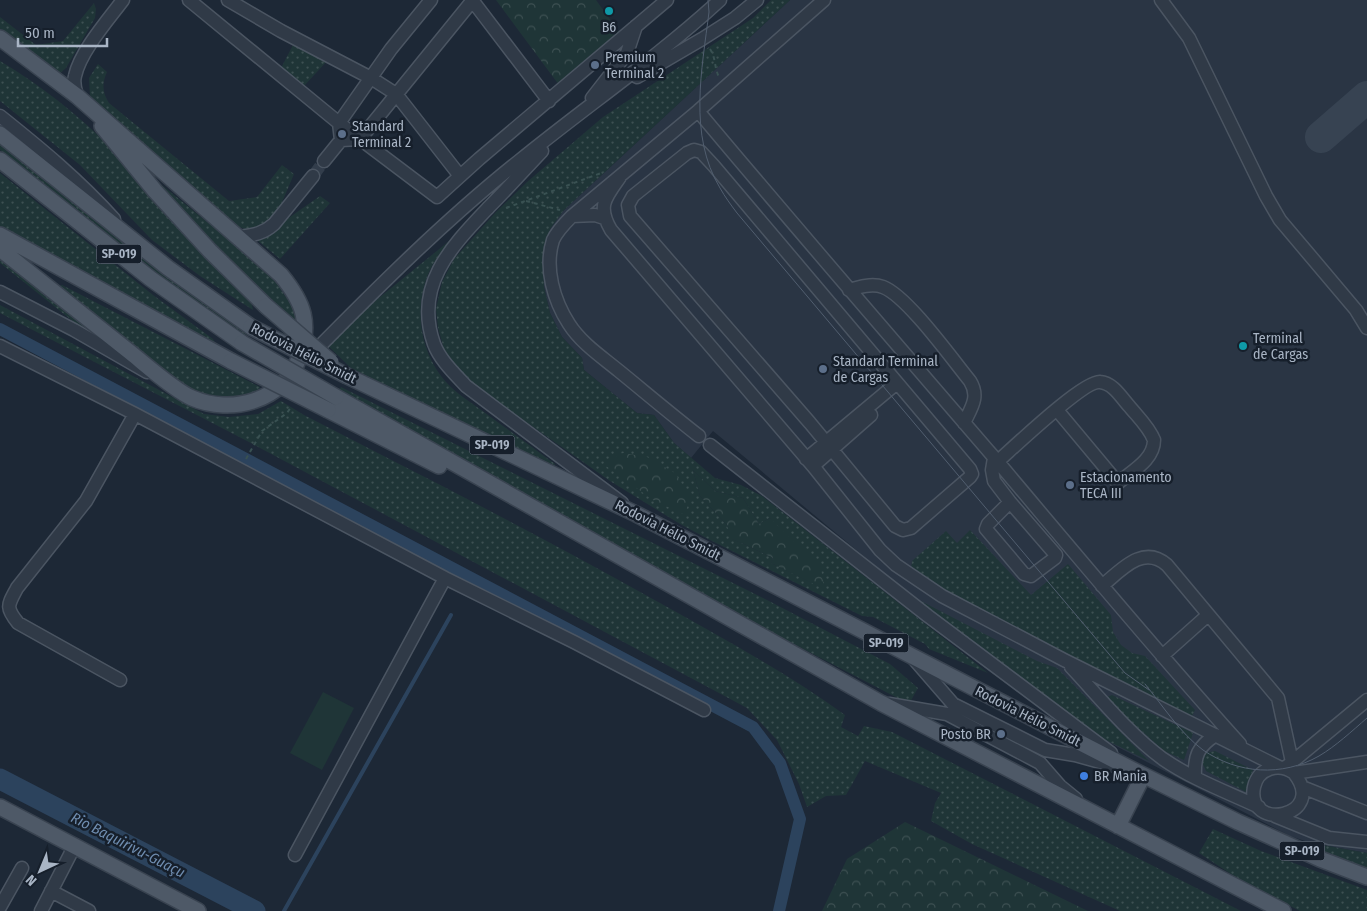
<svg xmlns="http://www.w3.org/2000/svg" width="1367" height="911" font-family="'Fira Sans Condensed',sans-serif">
<defs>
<pattern id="grass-dots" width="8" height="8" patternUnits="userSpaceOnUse" patternTransform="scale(1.25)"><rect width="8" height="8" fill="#1f3537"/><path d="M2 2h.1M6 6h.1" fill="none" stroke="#3d5052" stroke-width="1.8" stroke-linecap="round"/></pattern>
<pattern id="forest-crowns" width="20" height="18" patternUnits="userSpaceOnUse" patternTransform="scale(1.25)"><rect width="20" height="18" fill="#1f3537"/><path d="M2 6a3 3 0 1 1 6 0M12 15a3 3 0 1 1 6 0" fill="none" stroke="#3d5052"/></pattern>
</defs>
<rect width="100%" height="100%" fill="#1d2836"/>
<path fill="#2a3544" d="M 790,0 L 1367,0 L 1367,853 L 1311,843 L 1290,836 L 1087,731 L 896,583 L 713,431 L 691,458 L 674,443 L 654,415 L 637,413 L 584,370 L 582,358 L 562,337 L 550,313 L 544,287 L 543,262 L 550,229 L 564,210 Z"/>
<path fill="url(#grass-dots)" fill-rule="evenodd" d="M 771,0 L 790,0 L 564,210 L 550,229 L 543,262 L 544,287 L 550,313 L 562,337 L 582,358 L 584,370 L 637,413 L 654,415 L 674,443 L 715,478 L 741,485 L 762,496 L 988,673 L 929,649 L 925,644 L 873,617 L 862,616 L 710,540 L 680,524 L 610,481 L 479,389 L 458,369 L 444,349 L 438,328 L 436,309 L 442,282 L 454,259 L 496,212 L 527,182 L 603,117 L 753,18 ZM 693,470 L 715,491 L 743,498 L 759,524 L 770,518 L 823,588 L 771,563 L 773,558 L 744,544 L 732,539 L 727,525 L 700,496 Z
M 94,3 L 96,9 L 95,18 L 66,68 L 59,74 L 0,29 L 0,17 L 36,45 L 63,41 Z
M 294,43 L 328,60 L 304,86 L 281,68 Z
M 0,61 C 101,120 174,215 251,301 L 253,310 L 200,276 L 152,240 L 80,165 L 0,101 Z
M 98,64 L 107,72 C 102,83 102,92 109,103 L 229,201 L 257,197 L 282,165 L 294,174 L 277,214 L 269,224 L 250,230 L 238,227 L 223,215 L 90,97 L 89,78 Z
M 0,141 L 248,332 L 246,336 C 209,313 175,287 140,261 C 93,225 46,188 0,150 Z
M 0,173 L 153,295 L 213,339 L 215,343 L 213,344 L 0,231 Z
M 147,173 L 244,252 L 274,279 L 295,311 L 296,321 L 269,302 L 196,232 Z
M 320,196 L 330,203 L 280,259 L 257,240 Z
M 454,237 C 447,246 439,255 433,264 C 414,299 417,344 441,376 C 453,392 472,403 488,415 C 510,431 533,448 555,464 L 553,470 L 351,368 L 327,345 L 348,323 Z
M 0,258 L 115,350 L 104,346 L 0,263 Z
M 62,285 L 260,387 L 258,393 L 222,403 L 175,382 L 59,290 L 59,286 Z
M 0,305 L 204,414 L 229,417 L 258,414 L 281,401 L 304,415 C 421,475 537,534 651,598 C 717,635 784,671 845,715 L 841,727 L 858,736 L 864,726 L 892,732 L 1241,911 L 1120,911 L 972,844 L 931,821 L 935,803 L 941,793 L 865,761 L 846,795 L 826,796 L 807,807 L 799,784 L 777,740 L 747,708 L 247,441 L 0,313 Z
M 341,387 L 769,601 L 890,664 L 918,688 L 909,704 L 734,613 L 338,392 Z
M 970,530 L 1031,595 L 1068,564 L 1111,615 L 1113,632 L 1121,645 L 1132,653 L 1145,656 L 1195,710 L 1192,716 L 1187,718 L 915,574 L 911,568 L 912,561 L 946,531 L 957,543 Z
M 915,598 L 1037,661 L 1057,668 L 1149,761 L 1087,731 Z
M 1112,695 L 1193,733 L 1184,760 L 1164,751 L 1109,702 L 1107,697 Z
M 1215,751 L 1253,770 L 1246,792 L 1206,771 L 1202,762 L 1205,753 Z
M 1213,829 L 1261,851 L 1367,890 L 1367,911 L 1300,911 L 1243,882 L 1199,853 Z
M 1311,843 L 1367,853 L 1367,868 L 1309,846 Z"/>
<path fill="url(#forest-crowns)" d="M 496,0 L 596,0 L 619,32 L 559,85 Z
M 623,453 L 647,457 L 675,473 L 690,497 L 685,515 L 653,500 L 606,466 L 607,461 Z
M 693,470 L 715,491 L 743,498 L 759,524 L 770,518 L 821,568 L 824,589 L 771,563 L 773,558 L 744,544 L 731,539 L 727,525 L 700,496 Z
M 905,822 L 1088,911 L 822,911 L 847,859 Z"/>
<path fill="#1f3537" d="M 323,692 L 354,708 L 322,770 L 290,753 Z"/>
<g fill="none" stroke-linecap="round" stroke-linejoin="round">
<path stroke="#2c435d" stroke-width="4" d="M 284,911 L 451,615"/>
<path stroke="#2c435d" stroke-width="12" d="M 0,329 L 753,727 L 780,763 L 800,819 L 779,911"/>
<path stroke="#2c435d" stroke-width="21" d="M 0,779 L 255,911"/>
<path stroke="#374352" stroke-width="32" d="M 1321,137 L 1367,97"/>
<path stroke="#323d4b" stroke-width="12" stroke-dasharray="12 6" stroke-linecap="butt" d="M 313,176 L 324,161"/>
<g stroke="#4b5562" stroke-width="15">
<path id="minor" d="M 189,0 L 339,123 L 437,197 L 479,159 L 667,0
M 228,0 L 281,31 L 371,78 L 396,94 L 460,176
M 472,0 L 549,101
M 1161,0 L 1189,38 L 1266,196 L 1280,220 L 1356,310 L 1367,328
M 637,77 L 702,39 L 735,18 L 757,0
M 77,96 C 75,89 73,83 75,76 C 80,52 108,20 123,0
M 592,98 L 627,53 L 636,26
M 698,111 C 795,227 894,341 992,455 C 1074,552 1155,650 1240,744
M 0,116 C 40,148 79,180 114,219
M 341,140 L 360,139 L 473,0
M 694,150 L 701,152 L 714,166 L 970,469 L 972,474 L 970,477 L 911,528 L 903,530 L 895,526 L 810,423 L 630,216 L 628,205 L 633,196 L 687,153 Z
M 542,151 C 524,170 507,189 489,207 C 452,246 413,285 434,344 C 440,360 454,373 466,386 L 622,503
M 324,161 L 341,140 L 339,123 L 391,49 L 431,0
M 620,177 C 605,198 597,206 611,230 L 813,466 L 880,550 L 896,565 L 942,596 L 1064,660 L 1279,767
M 572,216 L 595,215 L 604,218
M 239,237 C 253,235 263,234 274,224 L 313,176
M 849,290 C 859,287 872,283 883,287 C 907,296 952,359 970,381 C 980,397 971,408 964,423
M 0,292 L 74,330 L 147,372
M 0,346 L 135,414 L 445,578 L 574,642 L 704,710
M 311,355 C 377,288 445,220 519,161 C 585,107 657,58 720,0
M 699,436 C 672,415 646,393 619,371 C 602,357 581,343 569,324 C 554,301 544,268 553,240 C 557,231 565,223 572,216 L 698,111 L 824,0
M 710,445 L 928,616 L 1111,753
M 994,458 L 992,470 L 994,481 L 1010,502 L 1056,555 L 1055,558 L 1031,576 L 1024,574 L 986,529 L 988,524 L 1010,502
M 806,459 L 897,383
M 997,462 C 1013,448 1084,380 1100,382 C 1113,383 1121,397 1129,406 C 1138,417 1149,427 1154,440 C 1154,460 1132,471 1118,483 L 1057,410
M 813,466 L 871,415
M 1102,586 C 1121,570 1143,544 1167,565 L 1278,698 L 1292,762
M 1162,656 L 1208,615
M 914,659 L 953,704 L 1045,750 L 1075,755 L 1118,767
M 1071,667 C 1100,698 1129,734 1163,759 C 1192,779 1227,792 1259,807
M 120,680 L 18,623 C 5,607 8,605 17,588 L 86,501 L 135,414
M 889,704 L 947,714 L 1040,763 L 1060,786 L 1076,799
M 1286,767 L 1367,700
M 1294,773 C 1329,817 1245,833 1254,787 C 1258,768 1279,762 1294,773 L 1367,762
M 1195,777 C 1194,756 1198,746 1216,735
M 1302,787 L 1367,813
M 1275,816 L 1329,838 L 1367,842
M 295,855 L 445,578
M 51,891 L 89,911
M 0,907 L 22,868
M 41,911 L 75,845"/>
</g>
<g stroke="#394350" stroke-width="18">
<path id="major" d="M 0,38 L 77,96 L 281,275 C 304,303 311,323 299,358 C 284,401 231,415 192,398 C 174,390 146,365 131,353 C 87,318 44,284 0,249
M 102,126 L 155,191 L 210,251 L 266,306
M 0,134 L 168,268 L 251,327
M 0,160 L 151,279 L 242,343
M 0,235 L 231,361
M 347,376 L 636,514 L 1135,771 L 1238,822 L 1320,859 L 1367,877
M 336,397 L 881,703 L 1283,911
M 328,410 L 439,466
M 0,807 L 198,911
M 1118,826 L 1143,776"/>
</g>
<path stroke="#395152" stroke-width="2" stroke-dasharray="4 4" stroke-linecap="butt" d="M 710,49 C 716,58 714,67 719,77
M 526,201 L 560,210
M 506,208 L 604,172
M 246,459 L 262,431 L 287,413 L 291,407"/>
<use href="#minor" stroke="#303a47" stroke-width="12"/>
<use href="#major" stroke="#4e5967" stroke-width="15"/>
<path stroke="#515e6f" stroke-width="1" d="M 708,0 L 709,12 C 702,69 688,135 720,188 C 725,197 731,205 737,213 L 1125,673 L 1149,690
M 1145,684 C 1163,706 1180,733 1203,750 C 1238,774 1282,777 1319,756 C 1336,746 1352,731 1367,718"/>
<g stroke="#394350" stroke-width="18" stroke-linecap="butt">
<path id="major-bridge" d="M 266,306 L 331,362
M 251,327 L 347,376
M 242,343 L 336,397
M 231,361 L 328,410"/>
</g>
<use href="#major-bridge" stroke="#4e5967" stroke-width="15"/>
</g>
<g fill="#0f9aa8" stroke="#161f2b" stroke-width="2">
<circle cx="609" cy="11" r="5"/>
<circle cx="1243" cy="346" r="5"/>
</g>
<g fill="#5c6f8a" stroke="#161f2b" stroke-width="2">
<circle cx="595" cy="65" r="5"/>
<circle cx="342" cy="134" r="5"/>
<circle cx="823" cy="369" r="5"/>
<circle cx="1070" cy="485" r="5"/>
<circle cx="1001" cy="734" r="5"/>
</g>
<circle fill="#3f7fe0" stroke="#161f2b" stroke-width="2" cx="1084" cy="776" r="5"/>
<g text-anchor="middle" stroke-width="5" stroke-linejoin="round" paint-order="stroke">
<g fill="#161f2b" stroke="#7d8897" stroke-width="1">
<rect x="96.5" y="244.5" width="45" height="19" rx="4"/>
<rect x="469.5" y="435.5" width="45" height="19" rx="4"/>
<rect x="863.5" y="633.5" width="45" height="19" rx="4"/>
<rect x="1279.5" y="841.5" width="45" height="19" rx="4"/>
</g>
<g font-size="12" font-weight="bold" fill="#a9b5c5">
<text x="119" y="258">SP-019</text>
<text x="492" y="449">SP-019</text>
<text x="886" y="647">SP-019</text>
<text x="1302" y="855">SP-019</text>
</g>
<g font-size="14" fill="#a9b5c5" stroke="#161f2b" text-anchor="start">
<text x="609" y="32" text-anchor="middle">B6</text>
<text x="605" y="62">Premium<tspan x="605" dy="16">Terminal 2</tspan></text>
<text x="352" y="131">Standard<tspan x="352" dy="16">Terminal 2</tspan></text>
<text x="1253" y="343">Terminal<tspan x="1253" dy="16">de Cargas</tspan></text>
<text x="833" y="366">Standard Terminal<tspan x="833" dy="16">de Cargas</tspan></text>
<text x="1080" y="482">Estacionamento<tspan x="1080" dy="16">TECA III</tspan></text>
<text x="991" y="739" text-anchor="end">Posto BR</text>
<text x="1094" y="781">BR Mania</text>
</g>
<g font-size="14" fill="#a9b5c5" stroke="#161f2b">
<text transform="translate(304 353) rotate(27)" y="5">Rodovia Hélio Smidt</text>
<text transform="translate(668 530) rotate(27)" y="5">Rodovia Hélio Smidt</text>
<text transform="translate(1028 716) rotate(27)" y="5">Rodovia Hélio Smidt</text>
</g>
<g font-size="15" font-style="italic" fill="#6f8db0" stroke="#161f2b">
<text transform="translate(128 845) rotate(27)" y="5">Rio Baquirivu-Guaçu</text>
</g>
</g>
<g transform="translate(40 871) rotate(224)" stroke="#161f2b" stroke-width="4" paint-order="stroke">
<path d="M0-4L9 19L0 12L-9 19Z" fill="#a9b5c5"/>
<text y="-8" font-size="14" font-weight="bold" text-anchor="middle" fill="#a9b5c5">N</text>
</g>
<path d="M18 38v8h89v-8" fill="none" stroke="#a9b5c5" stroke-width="2.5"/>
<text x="25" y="38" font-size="15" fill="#a9b5c5" stroke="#161f2b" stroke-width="4" paint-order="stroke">50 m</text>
</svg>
